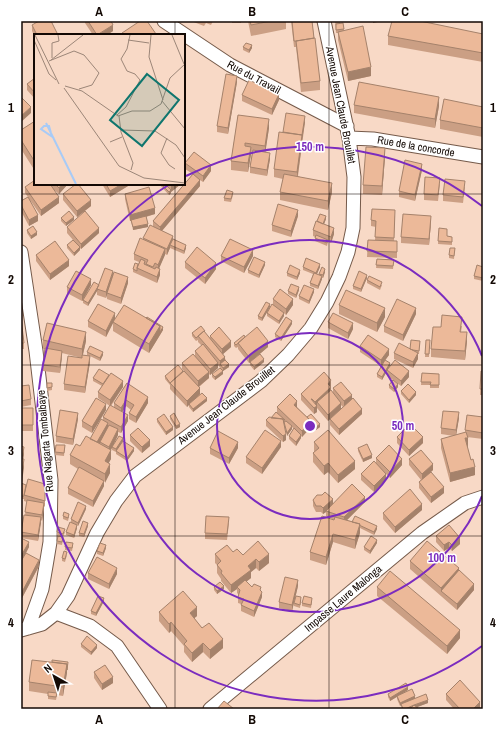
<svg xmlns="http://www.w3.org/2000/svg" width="504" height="730" font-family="'Archivo Narrow',sans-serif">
<rect width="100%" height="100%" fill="#f8d9c6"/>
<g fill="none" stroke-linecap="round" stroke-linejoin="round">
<g stroke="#755a4a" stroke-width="15">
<path id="street" d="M 164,21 L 230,65 L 347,126
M 349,138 L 373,139 L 483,157
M 21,252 L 36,351 L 51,480 L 50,542 L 46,566 L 42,589 L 28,628
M 56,613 L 90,626 L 117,646 L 160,709
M 21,630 L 42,624 L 56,613 L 68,596 L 97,533 L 116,501 L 135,476 L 261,381 L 288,355 L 311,328 L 327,302 L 339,277 L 348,252 L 353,228 L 354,177 L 349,138 L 324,21
M 210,709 L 422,533 L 465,503 L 483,497"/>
</g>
<use href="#street" stroke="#fff" stroke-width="13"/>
</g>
<path fill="#cb9f84" d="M 85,21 L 111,21 L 113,31 L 107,35 L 93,35 L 85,23 Z
M 191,21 L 213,21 L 211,25 L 206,23 L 204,26 Z
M 232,21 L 241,21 L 241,23 L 232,23 Z
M 248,21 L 286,21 L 286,29 L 251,36 Z
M 291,21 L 312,21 L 320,81 L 320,90 L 301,92 L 296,47 L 294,47 Z
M 335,21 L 340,21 L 340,24 L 343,23 L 344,30 L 371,76 L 348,81 L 338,40 L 338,33 L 336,33 Z
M 32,25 L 58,35 L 35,35 L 35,37 L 32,31 Z
M 483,34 L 483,62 L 388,45 L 388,36 Z
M 243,47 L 252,48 L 249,53 L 243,50 Z
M 35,78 L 35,99 L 27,90 L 27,84 Z
M 237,82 L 228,134 L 217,132 L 217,126 Z
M 242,95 L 279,100 L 272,115 L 242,101 Z
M 354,105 L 439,106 L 435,128 L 354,113 Z
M 483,107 L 483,137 L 440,129 L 440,120 Z
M 238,115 L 269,128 L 265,152 L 270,159 L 267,176 L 250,173 L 250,167 L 252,153 L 251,153 L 248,172 L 231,170 L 231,161 Z
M 35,121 L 35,171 L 21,149 L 21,130 Z
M 305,122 L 298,176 L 332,192 L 328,210 L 280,200 L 280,192 L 283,179 L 274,177 L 274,169 L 283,133 Z
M 385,157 L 382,195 L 363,194 L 363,185 Z
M 185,163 L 211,171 L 203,182 L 200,180 L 200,186 L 162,231 L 186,248 L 184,254 L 170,248 L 167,255 L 165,254 L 159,268 L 160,275 L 157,283 L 133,272 L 133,269 L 138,264 L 139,262 L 134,260 L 134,254 L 143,240 L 143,238 L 153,227 L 153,221 L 193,174 L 185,169 Z
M 422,170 L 415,201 L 399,197 L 399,191 Z
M 35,184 L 68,184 L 59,194 L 53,189 L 59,203 L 41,216 L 30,200 L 38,221 L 29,226 L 21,211 L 21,201 L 28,197 L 25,193 L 25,187 Z
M 102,184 L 128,184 L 128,186 L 110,197 Z
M 159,184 L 181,184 L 171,192 L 171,193 L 169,195 Z
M 440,184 L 438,201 L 424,200 L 424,194 Z
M 465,187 L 463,203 L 443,201 L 443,195 Z
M 63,194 L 91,206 L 77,217 L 63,200 Z
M 125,194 L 155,214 L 146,217 L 148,227 L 133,230 L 131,221 L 130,221 L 125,199 Z
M 233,195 L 231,202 L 224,201 L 224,198 Z
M 298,216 L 291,237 L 272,231 L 272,225 Z
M 395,216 L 394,241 L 397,241 L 397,258 L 367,257 L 368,240 L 375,240 L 376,227 L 371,226 L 371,220 Z
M 61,218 L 74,220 L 66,226 L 61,221 Z
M 326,219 L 324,224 L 334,234 L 331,243 L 328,242 L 327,246 L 315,241 L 315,237 L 313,236 L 313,230 L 317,221 Z
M 431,222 L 429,245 L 401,243 L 401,237 Z
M 67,227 L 99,233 L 81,249 L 80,248 L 80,250 L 74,256 L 67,248 L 67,245 L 73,240 L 67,233 Z
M 439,228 L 447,236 L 452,237 L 452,245 L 438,244 Z
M 27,230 L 37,235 L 31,239 L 27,233 Z
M 455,248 L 454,259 L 449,258 L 449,255 Z
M 36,255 L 69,266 L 50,280 L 36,261 Z
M 221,256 L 253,256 L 244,273 L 221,261 Z
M 377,259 L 394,260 L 393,269 L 376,268 Z
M 185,262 L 216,269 L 205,284 L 185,268 Z
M 265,265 L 259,278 L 248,273 L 248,270 Z
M 303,267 L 320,267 L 317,274 L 319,275 L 319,274 L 325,272 L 323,278 L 322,278 L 322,279 L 318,289 L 310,286 L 310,283 L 313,274 L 303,270 Z
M 483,267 L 483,281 L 474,279 L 474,276 Z
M 287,273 L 300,273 L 297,280 L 287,276 Z
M 113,276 L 128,283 L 121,304 L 107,299 L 107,294 L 106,298 L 97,295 L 97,290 L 88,306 L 83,303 L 83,301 L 82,301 L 67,293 L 67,287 L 91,285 L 87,293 Z
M 367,278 L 361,292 L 353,289 L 353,286 Z
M 367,280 L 382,285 L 380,290 L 367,283 Z
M 299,290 L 296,298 L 288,294 L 288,291 Z
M 314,292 L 309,304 L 299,299 L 299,296 Z
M 273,299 L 293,305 L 286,315 L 284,313 L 284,316 L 279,324 L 267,316 L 267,313 L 273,305 Z
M 339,305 L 385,317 L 377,332 L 339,314 Z
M 270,307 L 262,321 L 258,319 L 258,316 Z
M 416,314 L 403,341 L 384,332 L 384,326 Z
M 21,318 L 24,343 L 24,349 L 21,349 L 21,357 Z
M 115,319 L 163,330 L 149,353 L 113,331 L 113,323 L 106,337 L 88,327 L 88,321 Z
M 328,322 L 353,329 L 348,339 L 328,328 Z
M 292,324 L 281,341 L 275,337 L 275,334 Z
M 462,326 L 461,332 L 467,341 L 465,360 L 431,357 L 431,349 L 441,327 Z
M 192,333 L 205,333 L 210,338 L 210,336 L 231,347 L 223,354 L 229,367 L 223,371 L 218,365 L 218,368 L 210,375 L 209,374 L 209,378 L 199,387 L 200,394 L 207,401 L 193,412 L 189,407 L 189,404 L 187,407 L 170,389 L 170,385 L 165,379 L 165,376 L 183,371 L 185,372 L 182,369 L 182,363 L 195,356 L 195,351 L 202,346 L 198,342 L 198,340 L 196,341 L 192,336 Z
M 245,337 L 268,347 L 249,363 L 238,349 L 238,347 L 236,348 L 234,346 L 234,343 Z
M 43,340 L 86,341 L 83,355 L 89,356 L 87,355 L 87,352 L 103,355 L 100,361 L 90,356 L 90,362 L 85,393 L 64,390 L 64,384 L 78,357 L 62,353 L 60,373 L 43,371 L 43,365 L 45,349 L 43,349 Z
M 426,340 L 430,340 L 429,357 L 425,357 Z
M 420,341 L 419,354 L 418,354 L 418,359 L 413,368 L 394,359 L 394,353 L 410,349 Z
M 360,346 L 389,355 L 385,360 L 390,366 L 388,369 L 409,377 L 401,386 L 393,380 L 398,387 L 394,392 L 389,388 L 389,385 L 393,380 L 387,376 L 387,370 L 382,380 L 377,377 L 377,374 L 383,363 L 381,366 L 360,352 Z
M 250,362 L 264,362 L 254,370 L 250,365 Z
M 481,371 L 483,371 L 483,395 L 480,395 Z
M 422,373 L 439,374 L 439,388 L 430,388 L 430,385 L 421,385 Z
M 212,374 L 223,374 L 215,380 L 212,377 Z
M 109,376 L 123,387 L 111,406 L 114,408 L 114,403 L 127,383 L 148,403 L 136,423 L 129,419 L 129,413 L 131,410 L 126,406 L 122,412 L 128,421 L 121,433 L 118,432 L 118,435 L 113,446 L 123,442 L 134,451 L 127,461 L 116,454 L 116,452 L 112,450 L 112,447 L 111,450 L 111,459 L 108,463 L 110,473 L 104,482 L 104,486 L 93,507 L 68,494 L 68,488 L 78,469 L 70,464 L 70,455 L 80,446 L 90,439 L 103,420 L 103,417 L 110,406 L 98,398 L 98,392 L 102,386 L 93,381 L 93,378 Z
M 47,383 L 52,383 L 52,390 L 47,391 Z
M 21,386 L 31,399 L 31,405 L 21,407 Z
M 331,386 L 331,390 L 333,393 L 333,388 L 352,400 L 362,414 L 339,435 L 330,425 L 330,419 L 343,407 L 341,405 L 328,421 L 317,408 L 317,406 L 317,412 L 314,414 L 301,400 L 301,394 Z
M 401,391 L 416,395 L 409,403 L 401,394 Z
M 277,407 L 297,407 L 307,417 L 320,427 L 316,430 L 311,425 L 311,427 L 302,437 L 301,436 L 301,438 L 296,446 L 289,439 L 289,436 L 294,429 L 292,427 L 292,429 L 287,436 L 284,423 L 286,440 L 283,442 L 266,426 L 266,420 L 271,418 L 277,413 Z
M 21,408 L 33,408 L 33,431 L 21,431 Z
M 106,410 L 92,433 L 82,427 L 82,421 Z
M 170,416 L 180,427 L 176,429 L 170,419 Z
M 483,417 L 483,439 L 467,437 L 467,447 L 475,475 L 450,482 L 441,448 L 441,439 L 454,436 L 441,434 L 441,428 L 459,418 L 456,435 L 465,433 L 465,430 Z
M 78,419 L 73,445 L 56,442 L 56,436 Z
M 157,419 L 173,430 L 166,435 L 157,422 Z
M 130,435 L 150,446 L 142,453 L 130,441 Z
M 397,437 L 423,443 L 409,456 L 397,443 Z
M 314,442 L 355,469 L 338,483 L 328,472 L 324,475 L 313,462 L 313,453 L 314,452 Z
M 56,445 L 65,445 L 64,456 L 55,455 Z
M 281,447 L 262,474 L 246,463 L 246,457 Z
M 210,448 L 238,448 L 229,464 L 210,454 Z
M 358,448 L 372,458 L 363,462 L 358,451 Z
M 376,458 L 402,465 L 390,478 L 386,474 L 386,480 L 374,492 L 361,480 L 361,474 L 376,463 Z
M 409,459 L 433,470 L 428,475 L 444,493 L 431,503 L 419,488 L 419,482 L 421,480 L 409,465 Z
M 21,483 L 26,485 L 45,484 L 45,507 L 44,506 L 42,521 L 41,520 L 38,541 L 21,538 L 29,547 L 26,553 L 39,566 L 22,598 L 21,598 L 21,531 L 25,515 L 27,502 L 24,501 L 24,499 L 21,499 Z
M 313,500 L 333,503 L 365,502 L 347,520 L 377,529 L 374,535 L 360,528 L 360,533 L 355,549 L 333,542 L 326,565 L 310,560 L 310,552 L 334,520 L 326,516 L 326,512 L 323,514 L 321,512 L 316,512 L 313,506 Z
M 86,509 L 78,526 L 77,525 L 77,528 L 74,538 L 66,535 L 66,532 L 71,522 L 71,519 Z
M 422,510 L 395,533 L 383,519 L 383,513 Z
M 63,516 L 69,517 L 68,521 L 63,519 Z
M 229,523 L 227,540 L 205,539 L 205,533 Z
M 88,526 L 84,537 L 79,536 L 79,533 Z
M 57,532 L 65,532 L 63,537 L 57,535 Z
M 436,536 L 460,544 L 452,551 L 449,548 L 444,551 L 436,542 Z
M 63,540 L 62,545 L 57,544 L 57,541 Z
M 377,543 L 370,554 L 364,550 L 364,547 Z
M 73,546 L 72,551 L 65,550 L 65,547 Z
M 106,548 L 103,556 L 97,554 L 97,551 Z
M 233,552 L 269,563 L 259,571 L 256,568 L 251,572 L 251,578 L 246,582 L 252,587 L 261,591 L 262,597 L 254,617 L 241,611 L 241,604 L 238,603 L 238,594 L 237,593 L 237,589 L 231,593 L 221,581 L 221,579 L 217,573 L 217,565 L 215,563 L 215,554 Z
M 67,555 L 65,562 L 62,561 L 62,558 Z
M 410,561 L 459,570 L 474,590 L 457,610 L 410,569 Z
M 88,573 L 117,574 L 109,589 L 88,579 Z
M 298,586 L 292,611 L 279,608 L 279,602 Z
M 214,587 L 224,589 L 217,594 L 214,590 Z
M 377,587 L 460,638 L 447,654 L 377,596 Z
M 301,600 L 300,608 L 294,606 L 294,603 Z
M 104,601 L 96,616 L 91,614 L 91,611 Z
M 312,601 L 311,608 L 302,606 L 302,603 Z
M 159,612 L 197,616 L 194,618 L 202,628 L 223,648 L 210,659 L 203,652 L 192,662 L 184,652 L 184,646 L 171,631 L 169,633 L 159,621 Z
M 81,644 L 97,648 L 91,655 L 81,647 Z
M 68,665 L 63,696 L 57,695 L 56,700 L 48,699 L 48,694 L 29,691 L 29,682 Z
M 94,672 L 113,683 L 102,690 L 94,678 Z
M 408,690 L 403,693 L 415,698 L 428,703 L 417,707 L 419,709 L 402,709 L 401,705 L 400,706 L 397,699 L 397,697 L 390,701 L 388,697 L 388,694 Z
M 446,694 L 480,708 L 479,709 L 454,709 L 446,700 Z"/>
<path fill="#a5826b" d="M 373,21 L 382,21 L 373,23 Z
M 113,25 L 113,31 L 107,35 L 98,35 Z
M 252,45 L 252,48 L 249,53 L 249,50 Z
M 371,67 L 371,76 L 348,81 L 348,72 Z
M 237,76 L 237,82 L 228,134 L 228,128 Z
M 279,94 L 279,100 L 272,115 L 272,109 Z
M 439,97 L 439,106 L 435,128 L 435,119 Z
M 31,107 L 31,113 L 21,122 L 21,116 Z
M 305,116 L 305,122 L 302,141 L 302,135 Z
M 269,119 L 269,128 L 265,155 L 265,146 Z
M 302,135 L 302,144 L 297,180 L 297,172 Z
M 251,147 L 251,155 L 248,172 L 248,163 Z
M 385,148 L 385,157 L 382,195 L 382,186 Z
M 270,153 L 270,159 L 267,176 L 267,170 Z
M 422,164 L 422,170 L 415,201 L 415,195 Z
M 211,165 L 211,171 L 203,182 L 203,176 Z
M 185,175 L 185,180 L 184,182 L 184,176 Z
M 200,180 L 200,186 L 160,233 L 160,227 Z
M 332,183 L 332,192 L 328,210 L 328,201 Z
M 62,184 L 68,184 L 59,194 L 59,188 Z
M 122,184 L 128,184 L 128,186 L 110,197 L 110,191 Z
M 174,184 L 181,184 L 171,192 L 171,186 Z
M 171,190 L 171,193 L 169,195 L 169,192 Z
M 59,197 L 59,203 L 41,216 L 41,210 Z
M 91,200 L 91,206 L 77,217 L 77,211 Z
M 155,208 L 155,214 L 130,221 L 130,215 Z
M 298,210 L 298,216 L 291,237 L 291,231 Z
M 38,215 L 38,221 L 29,226 L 29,220 Z
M 326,216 L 326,219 L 322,229 L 322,226 Z
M 431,216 L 431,222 L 429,245 L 429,239 Z
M 74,217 L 74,220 L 66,226 L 66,223 Z
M 148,224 L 148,227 L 133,230 L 133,227 Z
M 99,228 L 99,233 L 81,249 L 81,244 Z
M 334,228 L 334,234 L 331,243 L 331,237 Z
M 37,232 L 37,235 L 31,239 L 31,236 Z
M 173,236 L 173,242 L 170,245 L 170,248 L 167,255 L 167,249 Z
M 186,245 L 186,248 L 184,254 L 184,251 Z
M 80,247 L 80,250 L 74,256 L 74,253 Z
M 165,249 L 165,255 L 158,271 L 158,265 Z
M 253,250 L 253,256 L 244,273 L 244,267 Z
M 69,260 L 69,266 L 50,280 L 50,274 Z
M 265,262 L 265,265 L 259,278 L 259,275 Z
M 216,263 L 216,269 L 205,284 L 205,278 Z
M 320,264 L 320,267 L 316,276 L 316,273 Z
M 160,269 L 160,275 L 157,283 L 157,277 Z
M 325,269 L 325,272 L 323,278 L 323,275 Z
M 300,270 L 300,273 L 297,280 L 297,277 Z
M 113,271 L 113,276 L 106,298 L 106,292 Z
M 367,275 L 367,278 L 361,292 L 361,289 Z
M 322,276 L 322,279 L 318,289 L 318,286 Z
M 128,277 L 128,283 L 121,304 L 121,298 Z
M 91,279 L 91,285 L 82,301 L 82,295 Z
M 99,285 L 99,288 L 88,306 L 88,303 Z
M 299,287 L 299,290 L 296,298 L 296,295 Z
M 314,289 L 314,292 L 309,304 L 309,301 Z
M 293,299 L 293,305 L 286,315 L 286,309 Z
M 270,304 L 270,307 L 262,321 L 262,318 Z
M 385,308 L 385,317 L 377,332 L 377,323 Z
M 416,308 L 416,314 L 403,341 L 403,335 Z
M 115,313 L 115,319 L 106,337 L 106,331 Z
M 284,313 L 284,316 L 279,324 L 279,321 Z
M 292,321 L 292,324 L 281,341 L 281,338 Z
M 353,323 L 353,329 L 348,339 L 348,333 Z
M 160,326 L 160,335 L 149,353 L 149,344 Z
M 163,327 L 163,330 L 160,335 L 160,332 Z
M 86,332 L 86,341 L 82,358 L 82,349 Z
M 467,332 L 467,341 L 465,360 L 465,351 Z
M 231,341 L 231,347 L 222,355 L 222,349 Z
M 268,341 L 268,347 L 249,363 L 249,357 Z
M 389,349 L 389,355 L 381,366 L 381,360 Z
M 62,351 L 62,357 L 60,373 L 60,367 Z
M 103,352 L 103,355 L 100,361 L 100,358 Z
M 418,353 L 418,359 L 413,368 L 413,362 Z
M 90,356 L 90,362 L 85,393 L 85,387 Z
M 225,357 L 225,363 L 220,364 L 220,361 Z
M 264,359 L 264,362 L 254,370 L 254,367 Z
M 218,363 L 218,368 L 210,375 L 210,369 Z
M 390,363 L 390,366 L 382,380 L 382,377 Z
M 229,364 L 229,367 L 223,371 L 223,368 Z
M 223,371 L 223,374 L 215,380 L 215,377 Z
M 409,371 L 409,377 L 401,386 L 401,381 Z
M 209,372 L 209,378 L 198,387 L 198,381 Z
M 331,380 L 331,386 L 329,388 L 331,387 L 331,393 L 317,402 L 317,406 L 315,408 L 315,402 L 328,384 Z
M 123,381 L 123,387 L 110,406 L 110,400 Z
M 398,384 L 398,387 L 394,392 L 394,389 Z
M 200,388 L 200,394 L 187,407 L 187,401 Z
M 416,392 L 416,395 L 409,403 L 409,400 Z
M 352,395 L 352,401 L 344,407 L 344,401 Z
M 148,397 L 148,403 L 136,423 L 136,417 Z
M 207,398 L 207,401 L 193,412 L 193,409 Z
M 126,400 L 126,406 L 121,414 L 121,408 Z
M 297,401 L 297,407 L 294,411 L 294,405 Z
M 341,403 L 341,409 L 328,421 L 328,415 Z
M 106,404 L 106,410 L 92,433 L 92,427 Z
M 317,406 L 317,412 L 314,414 L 314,408 Z
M 362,409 L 362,414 L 339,435 L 339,429 Z
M 459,412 L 459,418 L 456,436 L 456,430 Z
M 78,413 L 78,419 L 73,445 L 73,439 Z
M 128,415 L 128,421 L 121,433 L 121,427 Z
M 311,421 L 311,427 L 302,437 L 302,431 Z
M 108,423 L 108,429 L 97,448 L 97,442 Z
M 180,424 L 180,427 L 176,429 L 176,426 Z
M 320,424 L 320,427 L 316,430 L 316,427 Z
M 292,426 L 292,429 L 287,436 L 287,433 Z
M 173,427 L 173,430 L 166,435 L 166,432 Z
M 118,429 L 118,435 L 111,450 L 111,459 L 105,470 L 105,461 L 109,453 L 109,447 Z
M 286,434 L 286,440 L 283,442 L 283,436 Z
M 301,435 L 301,438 L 296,446 L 296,442 Z
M 423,437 L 423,443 L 409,456 L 409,450 Z
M 123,438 L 123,441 L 116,451 L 116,452 L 116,449 Z
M 465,438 L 468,438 L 468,447 L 465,447 Z
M 150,440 L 150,446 L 142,453 L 142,447 Z
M 281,441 L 281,447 L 262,474 L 262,468 Z
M 238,442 L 238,448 L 229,464 L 229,458 Z
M 24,447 L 24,455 L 22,468 L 22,459 Z
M 134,448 L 134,451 L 127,461 L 127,458 Z
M 372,455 L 372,458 L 363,462 L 363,459 Z
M 24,459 L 24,468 L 22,482 L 22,473 Z
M 402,459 L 402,465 L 390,478 L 390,472 Z
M 355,461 L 355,469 L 338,483 L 338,475 Z
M 328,463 L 328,472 L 324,475 L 324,466 Z
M 110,464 L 110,473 L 105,483 L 105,474 Z
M 433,464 L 433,470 L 422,480 L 422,474 Z
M 475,467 L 475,475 L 450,482 L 450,473 Z
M 386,474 L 386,480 L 374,492 L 374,486 Z
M 104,481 L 104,486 L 93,507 L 93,501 Z
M 444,487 L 444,493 L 431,503 L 431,497 Z
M 365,497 L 365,502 L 344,523 L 344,517 Z
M 333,499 L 333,505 L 326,511 L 326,512 L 323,514 L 323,508 Z
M 44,503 L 44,509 L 42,521 L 42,515 Z
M 422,504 L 422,510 L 395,533 L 395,527 Z
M 86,506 L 86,509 L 78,526 L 78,523 Z
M 41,517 L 41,523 L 38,541 L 38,535 Z
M 88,523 L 88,526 L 84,537 L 84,534 Z
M 360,524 L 360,533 L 355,549 L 355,540 Z
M 77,525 L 77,528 L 74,538 L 74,535 Z
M 377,526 L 377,529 L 374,535 L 374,532 Z
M 333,534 L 333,542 L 326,565 L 326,557 Z
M 460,538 L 460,544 L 452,551 L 452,545 Z
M 377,540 L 377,543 L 370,554 L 370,551 Z
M 29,542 L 29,547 L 21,562 L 21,556 Z
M 449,542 L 449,548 L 444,551 L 444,545 Z
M 106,545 L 106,548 L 103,556 L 103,553 Z
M 269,554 L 269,563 L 259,571 L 259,562 Z
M 256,559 L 256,568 L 251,572 L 251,578 L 238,588 L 237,587 L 237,589 L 231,593 L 231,585 L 248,566 Z
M 39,560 L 39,566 L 22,598 L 22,592 Z
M 117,568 L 117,574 L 109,589 L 109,584 Z
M 459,568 L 459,576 L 441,591 L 441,596 L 441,588 Z
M 298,580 L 298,586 L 292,611 L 292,605 Z
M 474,584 L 474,590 L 457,610 L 457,604 Z
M 224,586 L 224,589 L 217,594 L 217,591 Z
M 262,592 L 262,597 L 254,617 L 254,611 Z
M 104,598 L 104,601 L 96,616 L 96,613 Z
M 197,607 L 197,616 L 190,622 L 190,613 Z
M 171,622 L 171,631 L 169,633 L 169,624 Z
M 460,630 L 460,638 L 447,654 L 447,646 Z
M 223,639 L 223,648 L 210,659 L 210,650 Z
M 203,643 L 203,652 L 192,662 L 192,653 Z
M 97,645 L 97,648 L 91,655 L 91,652 Z
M 67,664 L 67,673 L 63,696 L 63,687 Z
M 113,677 L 113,683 L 102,690 L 102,684 Z
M 408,687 L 408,690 L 390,701 L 390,698 Z
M 415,696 L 415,699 L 401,704 L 401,705 L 400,706 L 400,703 Z
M 428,700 L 428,703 L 412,709 L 405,709 Z
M 480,702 L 480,708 L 479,709 L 473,709 Z"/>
<path fill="#ecb999" stroke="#a5826b" d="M 39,21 L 51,21 L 58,35 L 37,35 L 32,25 Z
M 88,21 L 111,21 L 113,25 L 97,35 Z
M 140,21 L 147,21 L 156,34 L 154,35 L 123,35 L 122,33 Z
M 250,21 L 271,21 L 251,25 Z
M 292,21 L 312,21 L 314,38 L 296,41 L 294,41 Z
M 392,21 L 420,21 L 483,34 L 483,53 L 388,36 Z
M 343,23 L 344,29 L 336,30 L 336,24 Z
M 363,26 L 371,67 L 348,72 L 338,32 Z
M 315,38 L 320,81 L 301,83 L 296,41 Z
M 246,43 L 252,45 L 249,50 L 243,47 Z
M 226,74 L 237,76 L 228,128 L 217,126 Z
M 35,78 L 35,93 L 27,84 Z
M 249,80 L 279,94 L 272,109 L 242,95 Z
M 359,82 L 439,97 L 435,119 L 354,105 Z
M 21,97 L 31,107 L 21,116 Z
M 444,99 L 483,107 L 483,128 L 440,120 Z
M 286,113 L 305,116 L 302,135 L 283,132 Z
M 238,115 L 269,119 L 265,146 L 245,143 L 245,146 L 251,147 L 248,163 L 231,161 Z
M 35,121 L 35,162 L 21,140 L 21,130 Z
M 279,132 L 302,135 L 297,172 L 274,169 Z
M 366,147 L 385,148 L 382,186 L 363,185 Z
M 253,150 L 270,153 L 267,170 L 250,167 Z
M 194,152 L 211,165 L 203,176 L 185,163 Z
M 405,160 L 422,164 L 415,195 L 399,191 Z
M 193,174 L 200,180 L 160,227 L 153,221 Z
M 284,174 L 332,183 L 328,201 L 280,192 Z
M 425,177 L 440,178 L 438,195 L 424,194 Z
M 445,179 L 465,181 L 463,197 L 443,195 Z
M 35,180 L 35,184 L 50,184 L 59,197 L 41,210 L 25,187 Z
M 55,184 L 62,184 L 59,188 Z
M 76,184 L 78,184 L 91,200 L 77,211 L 63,194 Z
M 106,184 L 122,184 L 110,191 Z
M 161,184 L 165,184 L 171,190 L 169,192 Z
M 169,184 L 174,184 L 171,186 Z
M 149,187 L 155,208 L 130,215 L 125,194 Z
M 227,190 L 233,192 L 231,199 L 224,198 Z
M 28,197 L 38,215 L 29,220 L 21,205 L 21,201 Z
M 278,204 L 298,210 L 291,231 L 272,225 Z
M 372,209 L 395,210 L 394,238 L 375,237 L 376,221 L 371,220 Z
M 69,211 L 74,217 L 66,223 L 61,218 Z
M 85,211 L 99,228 L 81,244 L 67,227 Z
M 320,214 L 326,216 L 323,224 L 317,221 Z
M 403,214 L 431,216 L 429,239 L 401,237 Z
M 146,216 L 148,224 L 133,227 L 131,220 Z
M 316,221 L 334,228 L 331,237 L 313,230 Z
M 150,225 L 173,236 L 167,249 L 143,238 Z
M 33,226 L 37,232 L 31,236 L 27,230 Z
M 439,228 L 447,229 L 447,236 L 452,237 L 452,242 L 438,241 Z
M 316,235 L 328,240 L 327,243 L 315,238 Z
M 140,238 L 165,249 L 158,265 L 155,263 L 153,267 L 146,264 L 148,260 L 134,254 Z
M 173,239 L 186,245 L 184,251 L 170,245 Z
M 230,239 L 253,250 L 244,267 L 221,256 Z
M 73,240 L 80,247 L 74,253 L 67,245 Z
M 368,240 L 397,241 L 397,252 L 367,251 Z
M 55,241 L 69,260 L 50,274 L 36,255 Z
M 197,247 L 216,263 L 205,278 L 185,262 Z
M 450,248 L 455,248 L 454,256 L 449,255 Z
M 254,257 L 265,262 L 259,275 L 248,270 Z
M 306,258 L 320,264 L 316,273 L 303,267 Z
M 141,259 L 145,261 L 144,264 L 155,269 L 156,267 L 160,269 L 157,277 L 137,268 Z
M 377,259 L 394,260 L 393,266 L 376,265 Z
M 135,263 L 138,264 L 137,268 L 137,271 L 133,269 Z
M 290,265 L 300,270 L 297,277 L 287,273 Z
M 477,265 L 483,267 L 483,278 L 474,276 Z
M 322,267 L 325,269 L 323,275 L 319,274 Z
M 105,268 L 113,271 L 106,292 L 97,289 Z
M 76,271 L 91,279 L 82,295 L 67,287 Z
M 359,271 L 367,275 L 361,289 L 353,286 Z
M 114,272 L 128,277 L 121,298 L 107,293 Z
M 314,273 L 322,276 L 318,286 L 310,283 Z
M 369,276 L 382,282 L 380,287 L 367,280 Z
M 94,282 L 99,285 L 88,303 L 83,300 Z
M 291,284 L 299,287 L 296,295 L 288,291 Z
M 304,285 L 314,289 L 309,301 L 299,296 Z
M 280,289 L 293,299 L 286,309 L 273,299 Z
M 346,290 L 385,308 L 377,323 L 339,305 Z
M 397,299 L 416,308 L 403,335 L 384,326 Z
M 266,302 L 270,304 L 262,318 L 258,316 Z
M 98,304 L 115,313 L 106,331 L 88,321 Z
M 272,304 L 284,313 L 279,321 L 267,313 Z
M 124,305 L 160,326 L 149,344 L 113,322 Z
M 333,313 L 353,323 L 348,333 L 328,322 Z
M 442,315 L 462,317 L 460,332 L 467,332 L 465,351 L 431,349 L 433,327 L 441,327 Z
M 147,317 L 163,327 L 160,332 L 160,326 L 146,318 Z
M 286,317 L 292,321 L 281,338 L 275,334 Z
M 21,318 L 24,343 L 21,343 Z
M 47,323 L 86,332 L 82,349 L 43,340 Z
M 201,326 L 205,331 L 204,332 L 204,331 L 196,338 L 192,333 Z
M 219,327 L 231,341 L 222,349 L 210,336 Z
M 257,327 L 268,341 L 249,357 L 238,343 Z
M 204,331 L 225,357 L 220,361 L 198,336 Z
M 244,335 L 245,337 L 236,345 L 234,343 Z
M 368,335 L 389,349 L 381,360 L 360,346 Z
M 411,340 L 420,341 L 419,351 L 413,350 L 410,349 Z
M 426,340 L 430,340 L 429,354 L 425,354 Z
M 399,343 L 418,353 L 413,362 L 394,353 Z
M 203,344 L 218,363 L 210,369 L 195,351 Z
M 90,346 L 103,352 L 100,358 L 87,352 Z
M 45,348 L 62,351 L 60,367 L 43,365 Z
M 193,354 L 209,372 L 198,381 L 182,363 Z
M 260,354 L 264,359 L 254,367 L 250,362 Z
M 82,355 L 90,356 L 85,387 L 64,384 L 68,356 L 82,358 Z
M 225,360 L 229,364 L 223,368 L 220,364 Z
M 385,360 L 390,363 L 382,377 L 377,374 Z
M 395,360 L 409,371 L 401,381 L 387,370 Z
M 178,365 L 183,371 L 170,383 L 165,376 Z
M 220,368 L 223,371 L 215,377 L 212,374 Z
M 99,369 L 109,375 L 103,384 L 93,378 Z
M 184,371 L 200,388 L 187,401 L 170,383 Z
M 481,371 L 483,371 L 483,389 L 480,389 Z
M 324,372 L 331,380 L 328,384 L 331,387 L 315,402 L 312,399 L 311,399 L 317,406 L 314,408 L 301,394 Z
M 111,373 L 123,381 L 110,400 L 98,392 Z
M 422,373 L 439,374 L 439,385 L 430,385 L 431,382 L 421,382 Z
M 393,380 L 398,384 L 394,389 L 389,385 Z
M 341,382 L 352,395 L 344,401 L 333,388 Z
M 47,383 L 52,383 L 52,387 L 47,388 Z
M 127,383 L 148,397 L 136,417 L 129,413 L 134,405 L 126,400 L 121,408 L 114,403 Z
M 408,384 L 416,392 L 409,400 L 401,391 Z
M 29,385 L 31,399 L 21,401 L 21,386 Z
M 331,390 L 341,403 L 328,415 L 317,402 Z
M 202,393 L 207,398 L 193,409 L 189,404 Z
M 290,394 L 297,401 L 294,405 L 311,421 L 302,431 L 277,407 Z
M 96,398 L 106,404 L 92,427 L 82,421 Z
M 353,398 L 362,409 L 339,429 L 330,419 Z
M 110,405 L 128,415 L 121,427 L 103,417 Z
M 21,408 L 33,408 L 33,425 L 21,425 Z
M 60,410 L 78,413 L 73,439 L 56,436 Z
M 443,411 L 459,412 L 456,430 L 441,428 Z
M 276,412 L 285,420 L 283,420 L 283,419 L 271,418 Z
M 174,413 L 180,424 L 176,426 L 170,416 Z
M 164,414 L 173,427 L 166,432 L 157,419 Z
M 311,414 L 320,424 L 316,427 L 307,417 Z
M 467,415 L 483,417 L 483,433 L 465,430 Z
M 269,417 L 283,419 L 286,434 L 283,436 L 266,420 Z
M 101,419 L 108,423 L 97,442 L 90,439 Z
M 286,421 L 292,426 L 287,433 L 284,422 Z
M 410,424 L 423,437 L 409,450 L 397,437 Z
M 109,425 L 118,429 L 109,447 L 100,442 Z
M 138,428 L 150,440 L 142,447 L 130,435 Z
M 294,428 L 301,435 L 296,442 L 289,436 Z
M 265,430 L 281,441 L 262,468 L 246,457 Z
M 328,430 L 355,461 L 338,475 L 328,463 L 324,466 L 313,453 L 319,448 L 314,442 Z
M 218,431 L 238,442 L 229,458 L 210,448 Z
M 466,432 L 468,438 L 465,438 L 471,460 L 473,459 L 475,467 L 450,473 L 441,439 Z
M 86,436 L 111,450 L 105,461 L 110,464 L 105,474 L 70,455 L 76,444 L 80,446 Z
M 119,436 L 123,438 L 116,449 L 112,447 Z
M 123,441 L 134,448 L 127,458 L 116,451 Z
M 367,444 L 372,455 L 363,459 L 358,448 Z
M 56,445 L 65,445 L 64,453 L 55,452 Z
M 389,445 L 402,459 L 390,472 L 376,458 Z
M 21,446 L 24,447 L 22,459 L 24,459 L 22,473 L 21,473 Z
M 421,450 L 433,464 L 422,474 L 409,459 Z
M 374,461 L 386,474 L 374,486 L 361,474 Z
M 79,467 L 104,481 L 93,501 L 68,488 Z
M 431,472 L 444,487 L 431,497 L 419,482 Z
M 28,479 L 45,484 L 45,501 L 24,495 Z
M 21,483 L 26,485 L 24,496 L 21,496 Z
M 352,484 L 365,497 L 344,517 L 326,511 Z
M 410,489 L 422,504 L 395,527 L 383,513 Z
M 325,492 L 333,499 L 323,508 L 321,506 L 316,506 L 313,500 L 317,495 L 322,495 Z
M 27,500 L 44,503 L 42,515 L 25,512 Z
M 78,502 L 86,506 L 78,523 L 71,519 Z
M 64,512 L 69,514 L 68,518 L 63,516 Z
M 24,515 L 41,517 L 38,535 L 21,532 Z
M 206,516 L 229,517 L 227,534 L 205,533 Z
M 322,516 L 334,520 L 335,517 L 360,524 L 355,540 L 333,534 L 326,557 L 310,552 Z
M 355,516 L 377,526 L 374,532 L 359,525 L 360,524 L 352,522 Z
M 83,521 L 88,523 L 84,534 L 79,533 Z
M 70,522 L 77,525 L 74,535 L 66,532 Z
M 449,525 L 460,538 L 452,545 L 449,542 L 444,545 L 436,536 Z
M 58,527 L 65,529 L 63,534 L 57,532 Z
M 58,536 L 63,537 L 62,542 L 57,541 Z
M 371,536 L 377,540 L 370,551 L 364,547 Z
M 21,538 L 29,542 L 21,556 Z
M 258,541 L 269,554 L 259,562 L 256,559 L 248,566 L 251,570 L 231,585 L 221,573 L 222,571 L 217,565 L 221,561 L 215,554 L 227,545 L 233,552 L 237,549 L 243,555 Z
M 427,541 L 459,568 L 441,588 L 410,561 Z
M 66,542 L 73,543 L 72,548 L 65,547 Z
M 100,543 L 106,545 L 103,553 L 97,551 Z
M 64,551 L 67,552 L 65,559 L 62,558 Z
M 26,553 L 39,560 L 22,592 L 21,592 L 21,561 Z
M 97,557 L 117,568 L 109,584 L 88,573 Z
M 459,570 L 474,584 L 457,604 L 441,591 Z
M 390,571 L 460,630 L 447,646 L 377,587 Z
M 285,577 L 298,580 L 292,605 L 279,602 Z
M 245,580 L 252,587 L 254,584 L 261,587 L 260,590 L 262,592 L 254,611 L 241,605 L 244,599 L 238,597 L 240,590 L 237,587 Z
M 220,582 L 224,586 L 217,591 L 214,587 Z
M 183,591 L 197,607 L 190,613 L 202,628 L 209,623 L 223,639 L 210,650 L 203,643 L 192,653 L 184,644 L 187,641 L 171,622 L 169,624 L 159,612 Z
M 98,596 L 104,598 L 96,613 L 91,611 Z
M 296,596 L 301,597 L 300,605 L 294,603 Z
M 304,596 L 312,598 L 311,605 L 302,603 Z
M 87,636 L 97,645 L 91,652 L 81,644 Z
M 32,660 L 67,664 L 63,687 L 29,682 Z
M 52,660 L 68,662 L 67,670 L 67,664 L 52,662 Z
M 105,665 L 113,677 L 102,684 L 94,672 Z
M 460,680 L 480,702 L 473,709 L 460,709 L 446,694 Z
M 406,683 L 408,687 L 390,698 L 388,694 Z
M 412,689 L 415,696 L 400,703 L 397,696 Z
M 48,692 L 57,693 L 56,697 L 48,696 Z
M 426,694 L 428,700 L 414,705 L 405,709 L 403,709 L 401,704 Z
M 224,701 L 234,709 L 217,709 Z
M 414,705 L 419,709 L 410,709 Z"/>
<path fill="none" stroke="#130904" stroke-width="1" stroke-opacity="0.55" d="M 175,21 L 175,35M 329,21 L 329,709M 175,184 L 175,709M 21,194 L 483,194M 21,365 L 483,365M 21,536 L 483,536"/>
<g fill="none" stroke="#7b2cbf" stroke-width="2">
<circle cx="310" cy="426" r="93"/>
<path d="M482 496A186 186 0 1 1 482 356"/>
<path d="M482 646A279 279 0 1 1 170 184M186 176A279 279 0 0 1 482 206"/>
</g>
<g text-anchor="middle" stroke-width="3" stroke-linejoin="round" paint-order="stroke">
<g font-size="11" fill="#130904" stroke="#fff">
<text transform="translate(254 77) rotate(28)" y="4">Rue du Travail</text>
<text transform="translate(341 105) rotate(79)" y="4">Avenue Jean Claude Brouillet</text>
<text transform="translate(416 146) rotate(10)" y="4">Rue de la concorde</text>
<text transform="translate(226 405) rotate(-38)" y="4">Avenue Jean Claude Brouillet</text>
<text transform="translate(45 441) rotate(-95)" y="4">Rue Nagarta Tombalbaye</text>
<text transform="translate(343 598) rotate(-40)" y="4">Impasse Laure Malonga</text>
</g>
</g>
<g transform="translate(34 34)">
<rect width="151" height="151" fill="#f8d9c6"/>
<path fill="none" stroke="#a8cbf7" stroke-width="2" d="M 12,89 L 42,150M 17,99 L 15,92 L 10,92 L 7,95 L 20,104"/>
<path fill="none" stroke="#9c8678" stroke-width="1" d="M 1,1 L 25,50M 117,1 L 115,23 L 129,66M 138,1 L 150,30M 0,6 L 15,40 L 22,46M 94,6 L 115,9M 18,24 L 18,9 L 25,7 L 24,1M 17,26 L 49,1M 15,27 L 40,17 L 50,21 L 65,39 L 58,51 L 45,55M 31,52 L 48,57 L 84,82 L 98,77 L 116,77 L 127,70 L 136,44 L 151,30M 30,54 L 85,132 L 110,144 L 151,149M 128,67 L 151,95M 83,81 L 92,73 L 106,46 L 101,40 L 93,37 L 87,25 L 93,15 L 96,1M 85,82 L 87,98 L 99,129 L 97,136M 87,96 L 121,97 L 142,111 L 151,124M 133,104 L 127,119 L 135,131 L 141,135M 76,108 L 88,103"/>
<path fill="#0f766e" fill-opacity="0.15" stroke="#0f766e" stroke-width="2" d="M 113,40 L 145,66 L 108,112 L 76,86 Z"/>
<rect width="151" height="151" fill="none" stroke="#130904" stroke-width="2"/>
</g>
<circle cx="310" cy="426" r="6" fill="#7b2cbf" stroke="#fff" stroke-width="2"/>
<g font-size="12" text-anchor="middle" font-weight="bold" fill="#7b2cbf" stroke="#fff" stroke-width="3" stroke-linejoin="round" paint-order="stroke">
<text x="310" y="151">150 m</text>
<text x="403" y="430">50 m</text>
<text x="442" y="562">100 m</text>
</g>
<rect width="504" height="730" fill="none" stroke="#ffffff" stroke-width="44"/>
<g transform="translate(54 676) rotate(321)" stroke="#ffffff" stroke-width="3" paint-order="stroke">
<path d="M0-3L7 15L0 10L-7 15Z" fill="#130904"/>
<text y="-6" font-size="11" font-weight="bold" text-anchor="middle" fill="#130904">N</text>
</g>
<rect x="22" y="22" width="460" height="686" fill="none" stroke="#130904" stroke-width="1.5"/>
<g font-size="13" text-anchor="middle" font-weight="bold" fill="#130904">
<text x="99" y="16">A</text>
<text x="252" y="16">B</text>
<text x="405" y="16">C</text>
<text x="11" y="112">1</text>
<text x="493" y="112">1</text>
<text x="11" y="284">2</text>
<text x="493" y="284">2</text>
<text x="11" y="455">3</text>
<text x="493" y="455">3</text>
<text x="11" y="627">4</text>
<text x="493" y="627">4</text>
<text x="99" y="724">A</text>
<text x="252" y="724">B</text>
<text x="405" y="724">C</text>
</g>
</svg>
